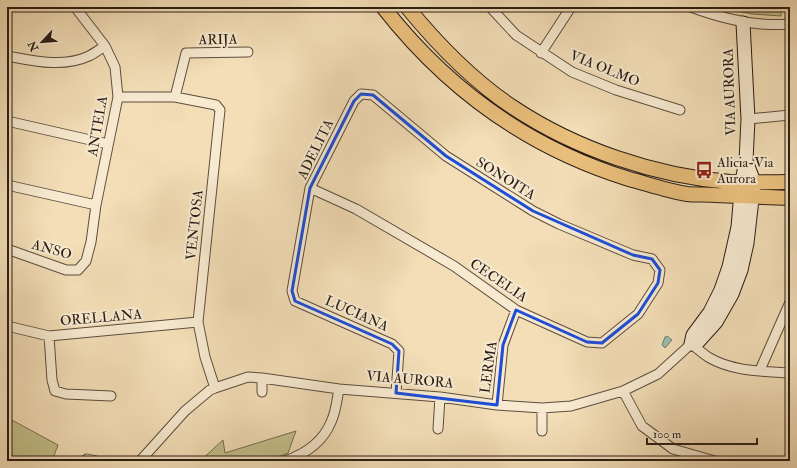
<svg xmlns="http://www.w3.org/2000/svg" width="797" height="468" font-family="'IM FELL Double Pica',serif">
<rect width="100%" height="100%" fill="#f3deb7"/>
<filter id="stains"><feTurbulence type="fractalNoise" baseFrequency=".005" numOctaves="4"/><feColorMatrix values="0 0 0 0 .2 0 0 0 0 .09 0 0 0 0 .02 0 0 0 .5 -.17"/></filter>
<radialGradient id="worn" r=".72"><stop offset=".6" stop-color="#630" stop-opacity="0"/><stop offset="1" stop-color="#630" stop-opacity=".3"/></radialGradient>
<path fill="#c2bf8a" stroke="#766e50" d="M 717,7 L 781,7 L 781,16 L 752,14 Z
M 7,399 L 10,419 L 58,445 L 52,461 L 7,461 Z
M 296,431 L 288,453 L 267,461 L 200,461 L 223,440 L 225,453 Z"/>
<path fill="#9bbcad" stroke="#6d7c71" d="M 667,336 L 672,340 L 665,348 L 662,345 L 665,337 Z"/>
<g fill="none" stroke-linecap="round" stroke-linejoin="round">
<g stroke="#5c4d3e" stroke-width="11">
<path id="street" d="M 490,7 L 516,35 L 572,72 L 616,90 L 680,110
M 691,7 C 723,19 756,27 790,24
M 541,53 L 571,7
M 7,56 C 34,61 63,68 89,56 C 95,53 100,49 105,46
M 118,97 L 175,97 L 216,105 L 220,110 L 198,322 L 205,357 L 215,388
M 175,97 L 186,53 L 248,52
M 748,119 L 790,115
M 7,121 L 108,144
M 7,185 L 96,205
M 310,188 L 356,209 L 454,266 L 516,310 L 587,342 L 602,343 L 638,314 L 658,283 L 660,270 L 652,259 L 633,255 L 559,224 L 533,211 L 446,156 L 373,95 L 361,94 L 354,101 L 310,188 L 292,291 L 295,301 L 392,344 L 399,351 L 396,393
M 7,249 L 66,270 L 78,270 L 86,261 L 91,242 L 96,205 L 118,97 L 115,67 L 105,46 L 75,7
M 7,326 L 49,336 L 198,322
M 49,336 L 52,380 L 55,391 L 66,394 L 111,396
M 760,370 L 790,302
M 623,391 L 642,426 L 673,449 L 715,461
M 262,392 L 262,378
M 497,405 L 503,345 L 516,310
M 542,408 L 542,431
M 438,429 L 440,397
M 87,459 L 96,461
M 140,461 L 185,411 L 210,390 L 215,388 L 248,377 L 262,378 L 339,389 L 440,397 L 497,405 L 542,408 L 571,406 L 623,391 L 658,374 L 691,344 C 697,348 702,353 708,357 C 733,372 763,371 790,373
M 285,461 C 305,454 323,442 331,422 C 336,412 337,399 339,389"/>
</g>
<g stroke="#291d16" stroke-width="15">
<path id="secondary" d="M 743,23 L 748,119 L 746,161 L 742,181 L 738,227 L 729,267 L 721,290 L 710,312 L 693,335 L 691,344 L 698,342 L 716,322 L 732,294 L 741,270 L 747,243 L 754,182 L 746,161"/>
</g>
<g stroke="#291d16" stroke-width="16">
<path id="primary" d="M 383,7 C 448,90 528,148 629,179 C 648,184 668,191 687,194 C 696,195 706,194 715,195 C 740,196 765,197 790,198
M 407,7 C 438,45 473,81 514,108 C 576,149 655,176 730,182 C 750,183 770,182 790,182"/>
</g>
<use href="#street" stroke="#f7ead0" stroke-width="9"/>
<use href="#secondary" stroke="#f7ead0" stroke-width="13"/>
<use href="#primary" stroke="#eabf7c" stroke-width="14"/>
</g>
<path fill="none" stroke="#1d4ed8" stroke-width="3" stroke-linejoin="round" d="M 361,94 L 373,95 L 446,156 L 533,211 L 633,255 L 652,259 L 660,270 L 658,283 L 638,314 L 602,343 L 587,342 L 516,310 L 503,345 L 497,405 L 396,393 L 399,351 L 392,344 L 295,301 L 292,291 L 310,188 L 354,101 Z"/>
<defs>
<g id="bus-bare" transform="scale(1.38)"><path d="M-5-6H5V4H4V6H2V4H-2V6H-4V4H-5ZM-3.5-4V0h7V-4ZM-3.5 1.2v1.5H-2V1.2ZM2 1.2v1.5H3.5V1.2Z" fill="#8f2418" stroke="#f7ead0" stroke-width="2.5" paint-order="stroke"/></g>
</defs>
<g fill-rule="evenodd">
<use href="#bus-bare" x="704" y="170"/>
</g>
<g text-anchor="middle" stroke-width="4" stroke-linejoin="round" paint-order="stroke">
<g font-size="14" fill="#291d16" stroke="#f7ead0">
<text transform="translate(218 39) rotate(-1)" y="5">ARIJA</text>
<text transform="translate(605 68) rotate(22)" y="5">VIA OLMO</text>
<text transform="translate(729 92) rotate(-92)" y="5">VIA AURORA</text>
<text transform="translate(97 126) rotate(-80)" y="5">ANTELA</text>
<text transform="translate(315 149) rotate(-64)" y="5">ADELITA</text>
<text transform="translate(506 178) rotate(32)" y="5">SONOITA</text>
<text transform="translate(194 225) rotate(-84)" y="5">VENTOSA</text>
<text transform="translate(52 249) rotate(16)" y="5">ANSO</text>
<text transform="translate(499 280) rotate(34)" y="5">CECELIA</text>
<text transform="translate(357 313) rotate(24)" y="5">LUCIANA</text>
<text transform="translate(101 317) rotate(-5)" y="5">ORELLANA</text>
<text transform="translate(488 367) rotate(-82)" y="5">LERMA</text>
<text transform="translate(410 379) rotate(5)" y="5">VIA AURORA</text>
</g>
<g font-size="14" fill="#291d16" stroke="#f7ead0" text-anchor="start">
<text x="717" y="167">Alicia-Via<tspan x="717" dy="16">Aurora</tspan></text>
</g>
</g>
<rect width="797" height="468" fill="none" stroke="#f3deb7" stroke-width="24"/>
<rect x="8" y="8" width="781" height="452" fill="none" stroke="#291d16" stroke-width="2"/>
<rect x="12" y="12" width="773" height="444" fill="none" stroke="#291d16"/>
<g transform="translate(42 42) rotate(244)" stroke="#f7ead0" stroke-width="3" paint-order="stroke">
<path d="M0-3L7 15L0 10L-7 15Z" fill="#291d16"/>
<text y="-6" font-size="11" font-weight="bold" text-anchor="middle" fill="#291d16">N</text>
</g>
<path d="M647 438v6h110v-6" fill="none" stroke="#291d16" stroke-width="2"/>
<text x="653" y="438" font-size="12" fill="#291d16" stroke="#f7ead0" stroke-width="3" paint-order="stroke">100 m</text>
<rect width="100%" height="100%" filter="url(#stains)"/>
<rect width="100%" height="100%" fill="url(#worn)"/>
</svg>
